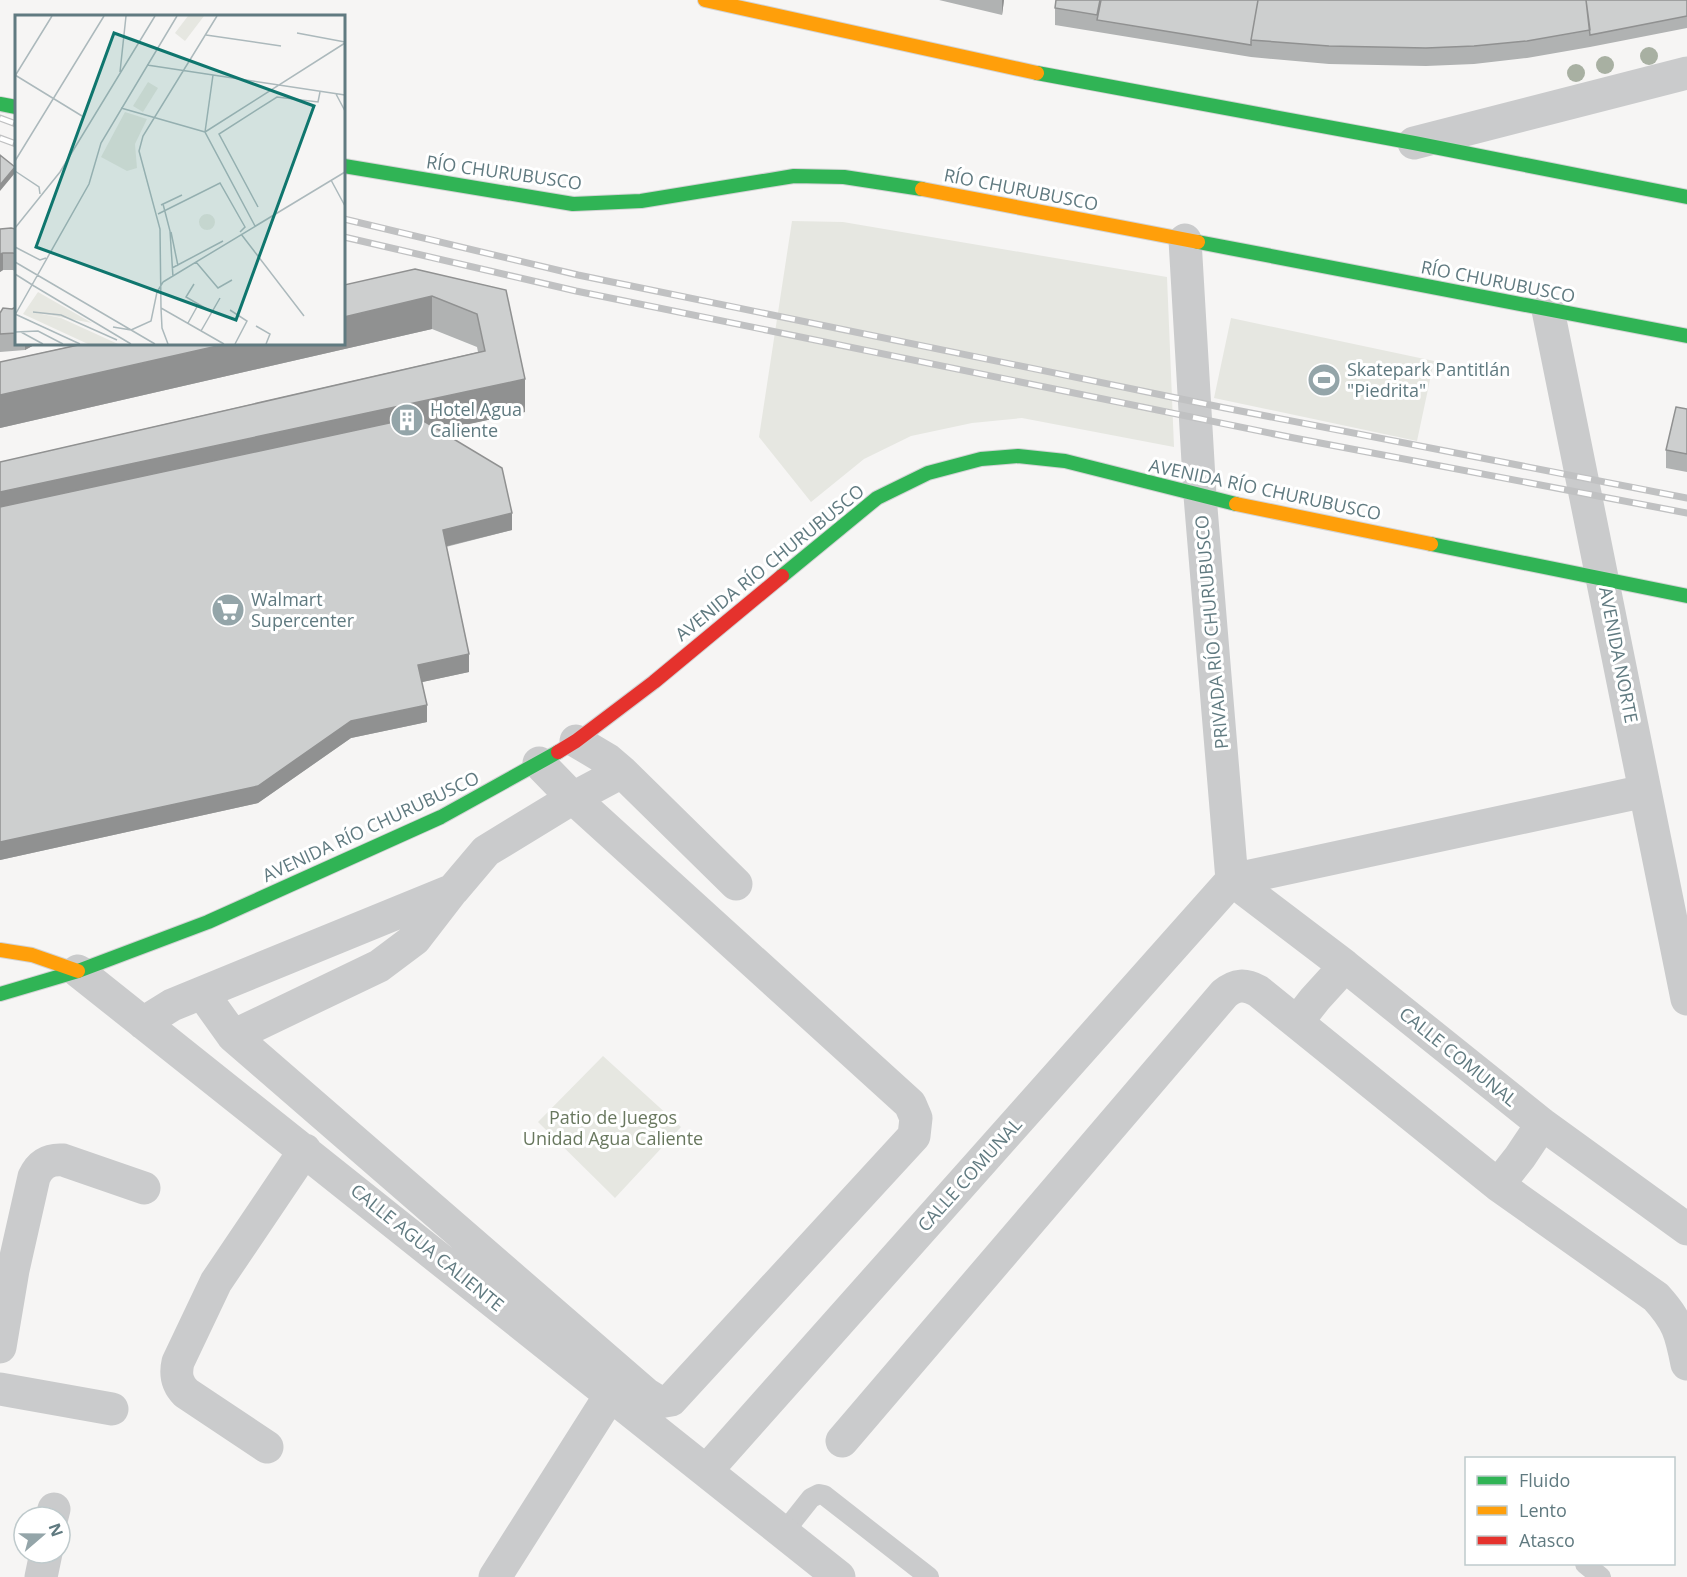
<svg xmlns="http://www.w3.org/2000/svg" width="1687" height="1577" font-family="'Open Sans',sans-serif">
<rect width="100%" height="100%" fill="#f6f5f4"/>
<path fill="#e6e7e1" d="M 792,221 L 843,222 L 1167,277 L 1174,447 L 1022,418 L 972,423 L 911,436 L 864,459 L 811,502 L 759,437 Z
M 1231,318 L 1434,361 L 1417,441 L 1214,398 Z
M 603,1056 L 681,1127 L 615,1198 L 538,1122 Z"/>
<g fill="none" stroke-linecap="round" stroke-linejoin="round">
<g stroke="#d2d3d4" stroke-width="16">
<path id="fast" d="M 1037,73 L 1414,143 L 1687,197
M 0,104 L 16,107
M 344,166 L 573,204 L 641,201 L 794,176 L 844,177 L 922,189
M 1198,242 L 1687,336
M 1431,544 L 1687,596
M 782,576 L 877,498 L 928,473 L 981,459 L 1018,456 L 1065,461 L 1236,504
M 0,994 L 78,971 L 208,922 L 441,817 L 558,752"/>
</g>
<g stroke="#d2d3d4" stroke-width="16">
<path id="slow" d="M 705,0 L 1037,73
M 922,189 L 1198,242
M 1236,504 L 1431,544
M 0,950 L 32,955 L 78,971"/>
</g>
<g stroke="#d2d3d4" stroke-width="16">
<path id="jam" d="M 558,752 L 576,741 L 654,682 L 782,576"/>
</g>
<path stroke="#cacbcc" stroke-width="20" d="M 784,1532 L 811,1498 L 819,1494 L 824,1495 L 929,1577
M 1585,1564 L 1601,1577"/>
<path stroke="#cacbcc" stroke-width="33" d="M 1414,143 L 1687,73
M 1185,240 L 1200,496 L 1232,880
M 1548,310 L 1687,999
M 576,741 L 608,760 L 622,772 L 736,884
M 1232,880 L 1345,966 L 1542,1124 L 1687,1229
M 78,971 L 839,1577
M 203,994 L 233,1036 L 646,1394 L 659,1402 L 671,1400 L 914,1136 L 916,1118 L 910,1104 L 573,798 L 539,763
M 1297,1022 L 1315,999 L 1345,966
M 143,1023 L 172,1005 L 453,890 L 486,851 L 573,798 L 622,772
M 233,1036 L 379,966 L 415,939 L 452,891
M 1498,1185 L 1520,1157 L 1542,1124
M 0,1347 L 13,1270 L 34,1177 C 40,1164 48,1159 63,1160 L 144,1188
M 0,1389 L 112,1409
M 842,1441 L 1224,994 C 1236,984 1245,984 1258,991 L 1498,1185 L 1656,1297 C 1678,1321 1681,1333 1687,1364
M 267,1447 L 186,1393 C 177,1384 175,1375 178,1362 L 216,1282 L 305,1150
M 707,1470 L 1232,880 L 1645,791
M 52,1517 L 54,1509
M 41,1577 L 46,1553
M 495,1577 L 611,1394"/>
<use href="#fast" stroke="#30b455" stroke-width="14"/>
<use href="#slow" stroke="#ff9f0a" stroke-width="14"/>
<use href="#jam" stroke="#e5322d" stroke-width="14"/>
<g stroke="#c0c1c2" stroke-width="7">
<path id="rail" d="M 0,118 L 16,124
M 0,138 L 16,144
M 344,219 L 578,275 L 1225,408 L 1687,498
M 344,237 L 576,291 L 1294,438 L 1687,513"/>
</g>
<use href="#rail" stroke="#fff" stroke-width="4.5" stroke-dasharray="14" stroke-linecap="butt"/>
</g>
<g fill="#a8b0a2">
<circle cx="1649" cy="56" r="9"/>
<circle cx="1605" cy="65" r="9"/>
<circle cx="1576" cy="73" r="9"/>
</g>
<path fill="#b0b2b2" d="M 939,0 L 1004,0 L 1002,15 Z
M 1687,0 L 1687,28 L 1590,47 L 1527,58 L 1474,64 L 1426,66 L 1329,64 L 1251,57 L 1055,25 L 1055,8 Z
M 0,229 L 16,229 L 16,272 L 13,270 L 3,270 L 0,272 Z
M 344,285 L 506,290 L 525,412 L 439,430 L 512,530 L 446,547 L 469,672 L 422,682 L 427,722 L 351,738 L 258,803 L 0,860 L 0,462 L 478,352 L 477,347 L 432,329 L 0,428 L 0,362 Z
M 16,307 L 16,344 L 36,344 L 25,350 L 0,352 L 0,313 Z
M 1687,409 L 1687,472 L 1666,468 L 1666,450 Z"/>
<path fill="#909191" d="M 1002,0 L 1004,0 L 1002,15 Z
M 15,167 L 15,173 L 0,191 L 0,185 Z
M 3,253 L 3,270 L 0,272 L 0,254 Z
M 432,296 L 432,329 L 0,428 L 0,395 L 226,344 L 344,344 L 344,317 Z
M 25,344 L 36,344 L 25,350 Z
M 525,379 L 525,412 L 0,525 L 0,492 Z
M 512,513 L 512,530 L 443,547 L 443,530 Z
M 469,654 L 469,672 L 418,683 L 418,665 Z
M 427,705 L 427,722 L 351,738 L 258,803 L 0,860 L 0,842 L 351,721 Z"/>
<path fill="#cdcfcf" stroke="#909191" stroke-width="1.5" d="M 1056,0 L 1100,0 L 1097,15 L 1055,8 Z
M 1101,0 L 1258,0 L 1251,40 L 1251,45 L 1097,20 Z
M 1258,0 L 1586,0 L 1590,30 L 1527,41 L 1474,46 L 1426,48 L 1329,46 L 1251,40 Z
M 1586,0 L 1687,0 L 1687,16 L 1590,35 Z
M 0,155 L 15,167 L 0,185 Z
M 11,228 L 16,229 L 16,254 L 13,253 L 3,253 L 0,254 L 0,229 Z
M 415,269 L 506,290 L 525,379 L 0,492 L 0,462 L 485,351 L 477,314 L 432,296 L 344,317 L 344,285 Z
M 16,307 L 16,333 L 0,334 L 0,313 L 3,308 L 12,309 Z
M 83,344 L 226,344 L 0,395 L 0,362 Z
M 1676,407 L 1687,409 L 1687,454 L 1666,450 Z
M 417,417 L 502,468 L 512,513 L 443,530 L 469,654 L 418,665 L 427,705 L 351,721 L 258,786 L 0,842 L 0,507 Z"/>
<defs>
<g id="stadium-disc" transform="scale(1.725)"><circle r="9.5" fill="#94a5a9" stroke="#fff"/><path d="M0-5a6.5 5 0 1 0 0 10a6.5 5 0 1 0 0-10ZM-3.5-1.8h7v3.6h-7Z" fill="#fff"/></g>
<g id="building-disc" transform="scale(1.725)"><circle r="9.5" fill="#94a5a9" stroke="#fff"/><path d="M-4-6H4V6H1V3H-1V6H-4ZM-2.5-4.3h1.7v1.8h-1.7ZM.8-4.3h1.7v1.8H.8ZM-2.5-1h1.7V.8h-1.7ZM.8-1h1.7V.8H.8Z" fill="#fff"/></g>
<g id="supermarket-disc" transform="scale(1.725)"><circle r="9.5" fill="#94a5a9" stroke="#fff"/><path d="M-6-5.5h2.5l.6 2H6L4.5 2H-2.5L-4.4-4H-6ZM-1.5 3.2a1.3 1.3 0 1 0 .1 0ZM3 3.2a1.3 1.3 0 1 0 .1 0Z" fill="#fff"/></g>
</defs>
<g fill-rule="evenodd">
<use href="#stadium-disc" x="1324" y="380"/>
<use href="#building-disc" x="407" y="420"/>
<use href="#supermarket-disc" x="228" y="610"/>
</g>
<g text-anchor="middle" stroke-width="6" stroke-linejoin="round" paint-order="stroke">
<g font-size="18" fill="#607a80" stroke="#fff">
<text transform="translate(504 173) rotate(8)" y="6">RÍO CHURUBUSCO</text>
<text transform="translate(1021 190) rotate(11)" y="6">RÍO CHURUBUSCO</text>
<text transform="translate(1498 282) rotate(11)" y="6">RÍO CHURUBUSCO</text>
<text transform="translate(1265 490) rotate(12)" y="6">AVENIDA RÍO CHURUBUSCO</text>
<text transform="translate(770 563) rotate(-39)" y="6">AVENIDA RÍO CHURUBUSCO</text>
<text transform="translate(1212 632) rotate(-95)" y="6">PRIVADA RÍO CHURUBUSCO</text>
<text transform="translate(1618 655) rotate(79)" y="6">AVENIDA NORTE</text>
<text transform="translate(371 827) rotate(-25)" y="6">AVENIDA RÍO CHURUBUSCO</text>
<text transform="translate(1458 1057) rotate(39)" y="6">CALLE COMUNAL</text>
<text transform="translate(970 1175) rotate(-48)" y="6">CALLE COMUNAL</text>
<text transform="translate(427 1248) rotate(39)" y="6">CALLE AGUA CALIENTE</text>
</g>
<g font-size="18" fill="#607a80" stroke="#fff" text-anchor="start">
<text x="1347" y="376">Skatepark Pantitlán<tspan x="1347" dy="21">"Piedrita"</tspan></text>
<text x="430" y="416">Hotel Agua<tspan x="430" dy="21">Caliente</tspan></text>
<text x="251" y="606">Walmart<tspan x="251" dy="21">Supercenter</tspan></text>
</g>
<g font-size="18" fill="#69785f" stroke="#fff">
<text x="613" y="1124">Patio de Juegos<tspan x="613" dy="21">Unidad Agua Caliente</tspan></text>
</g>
</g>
<g transform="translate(15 15)">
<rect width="330" height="330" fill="#f6f5f4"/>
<path d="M 173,1 L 189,1 L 170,26 L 160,18 ZM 133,67 L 143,73 L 128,97 L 118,91 ZM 110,97 L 132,104 L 120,129 L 122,153 L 112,156 L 86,142 ZM184 207a8 8 0 1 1 16 0a8 8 0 1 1-16 0ZM 23,277 L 77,308 L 12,296 L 46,303 L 103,329 L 73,329 L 8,299 Z" fill="#e6e7e1"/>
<path fill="none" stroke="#acb9bc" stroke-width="1.5" d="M 202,1 L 128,121 L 124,136 L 145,214 L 146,293 L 209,329M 282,18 L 330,27M 191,20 L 266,31M 132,50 L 330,80M 105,57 L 111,1M 0,60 L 67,101M 198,60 L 190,117 L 240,211M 0,61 L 37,1M 321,79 L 330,96M 106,93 L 190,117M 190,117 L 330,28M 0,146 L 89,1M 0,156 L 24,172 L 25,179M 316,165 L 330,191M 148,189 L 155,216 L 158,262M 146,190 L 167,180M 243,192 L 204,119 L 262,82 L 303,87 L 305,77M 143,199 L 205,168 L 230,212 L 225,217M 0,213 L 45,157 L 140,1M 156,217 L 163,251M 226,219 L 289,301M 0,232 L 25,245 L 31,243M 0,247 L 140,329M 181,247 L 203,273 L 217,265M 157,253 L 208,226M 0,259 L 19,271M 148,267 L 330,157M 179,269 L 171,282 L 197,297M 19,271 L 116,329M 146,293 L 147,313 L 153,329M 215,295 L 232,306 L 220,329M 18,297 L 46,300 L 102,325M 0,299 L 65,329M 0,300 L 74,169 L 86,128 L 162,1M 173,308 L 183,290M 241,311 L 255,319 L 251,329M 98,312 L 116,315M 116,315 L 136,306 L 142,277 L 148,267M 186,316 L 205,283M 0,317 L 23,316 L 48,329M 6,317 L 28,329"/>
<path fill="#0f766e" fill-opacity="0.15" stroke="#0f766e" stroke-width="3" d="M 99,18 L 299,91 L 221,305 L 21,232 Z"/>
<rect width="330" height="330" fill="none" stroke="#607a80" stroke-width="3"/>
</g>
<rect x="1465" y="1457" width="210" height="108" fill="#ffffff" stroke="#bfcacc" stroke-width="1.5"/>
<rect x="1477" y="1476" width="30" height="9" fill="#30b455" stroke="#bfcacc" stroke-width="1.5"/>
<text x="1519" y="1487" font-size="18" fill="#607a80">Fluido</text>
<rect x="1477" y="1506" width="30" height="9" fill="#ff9f0a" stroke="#bfcacc" stroke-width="1.5"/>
<text x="1519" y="1517" font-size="18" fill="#607a80">Lento</text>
<rect x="1477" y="1536" width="30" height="9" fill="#e5322d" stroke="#bfcacc" stroke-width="1.5"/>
<text x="1519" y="1547" font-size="18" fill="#607a80">Atasco</text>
<g transform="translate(42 1535) rotate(70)"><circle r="28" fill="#ffffff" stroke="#bfcacc" stroke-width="1.5"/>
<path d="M0-4.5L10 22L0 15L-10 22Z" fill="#94a5a9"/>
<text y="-9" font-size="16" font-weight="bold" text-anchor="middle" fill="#607a80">N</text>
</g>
</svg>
